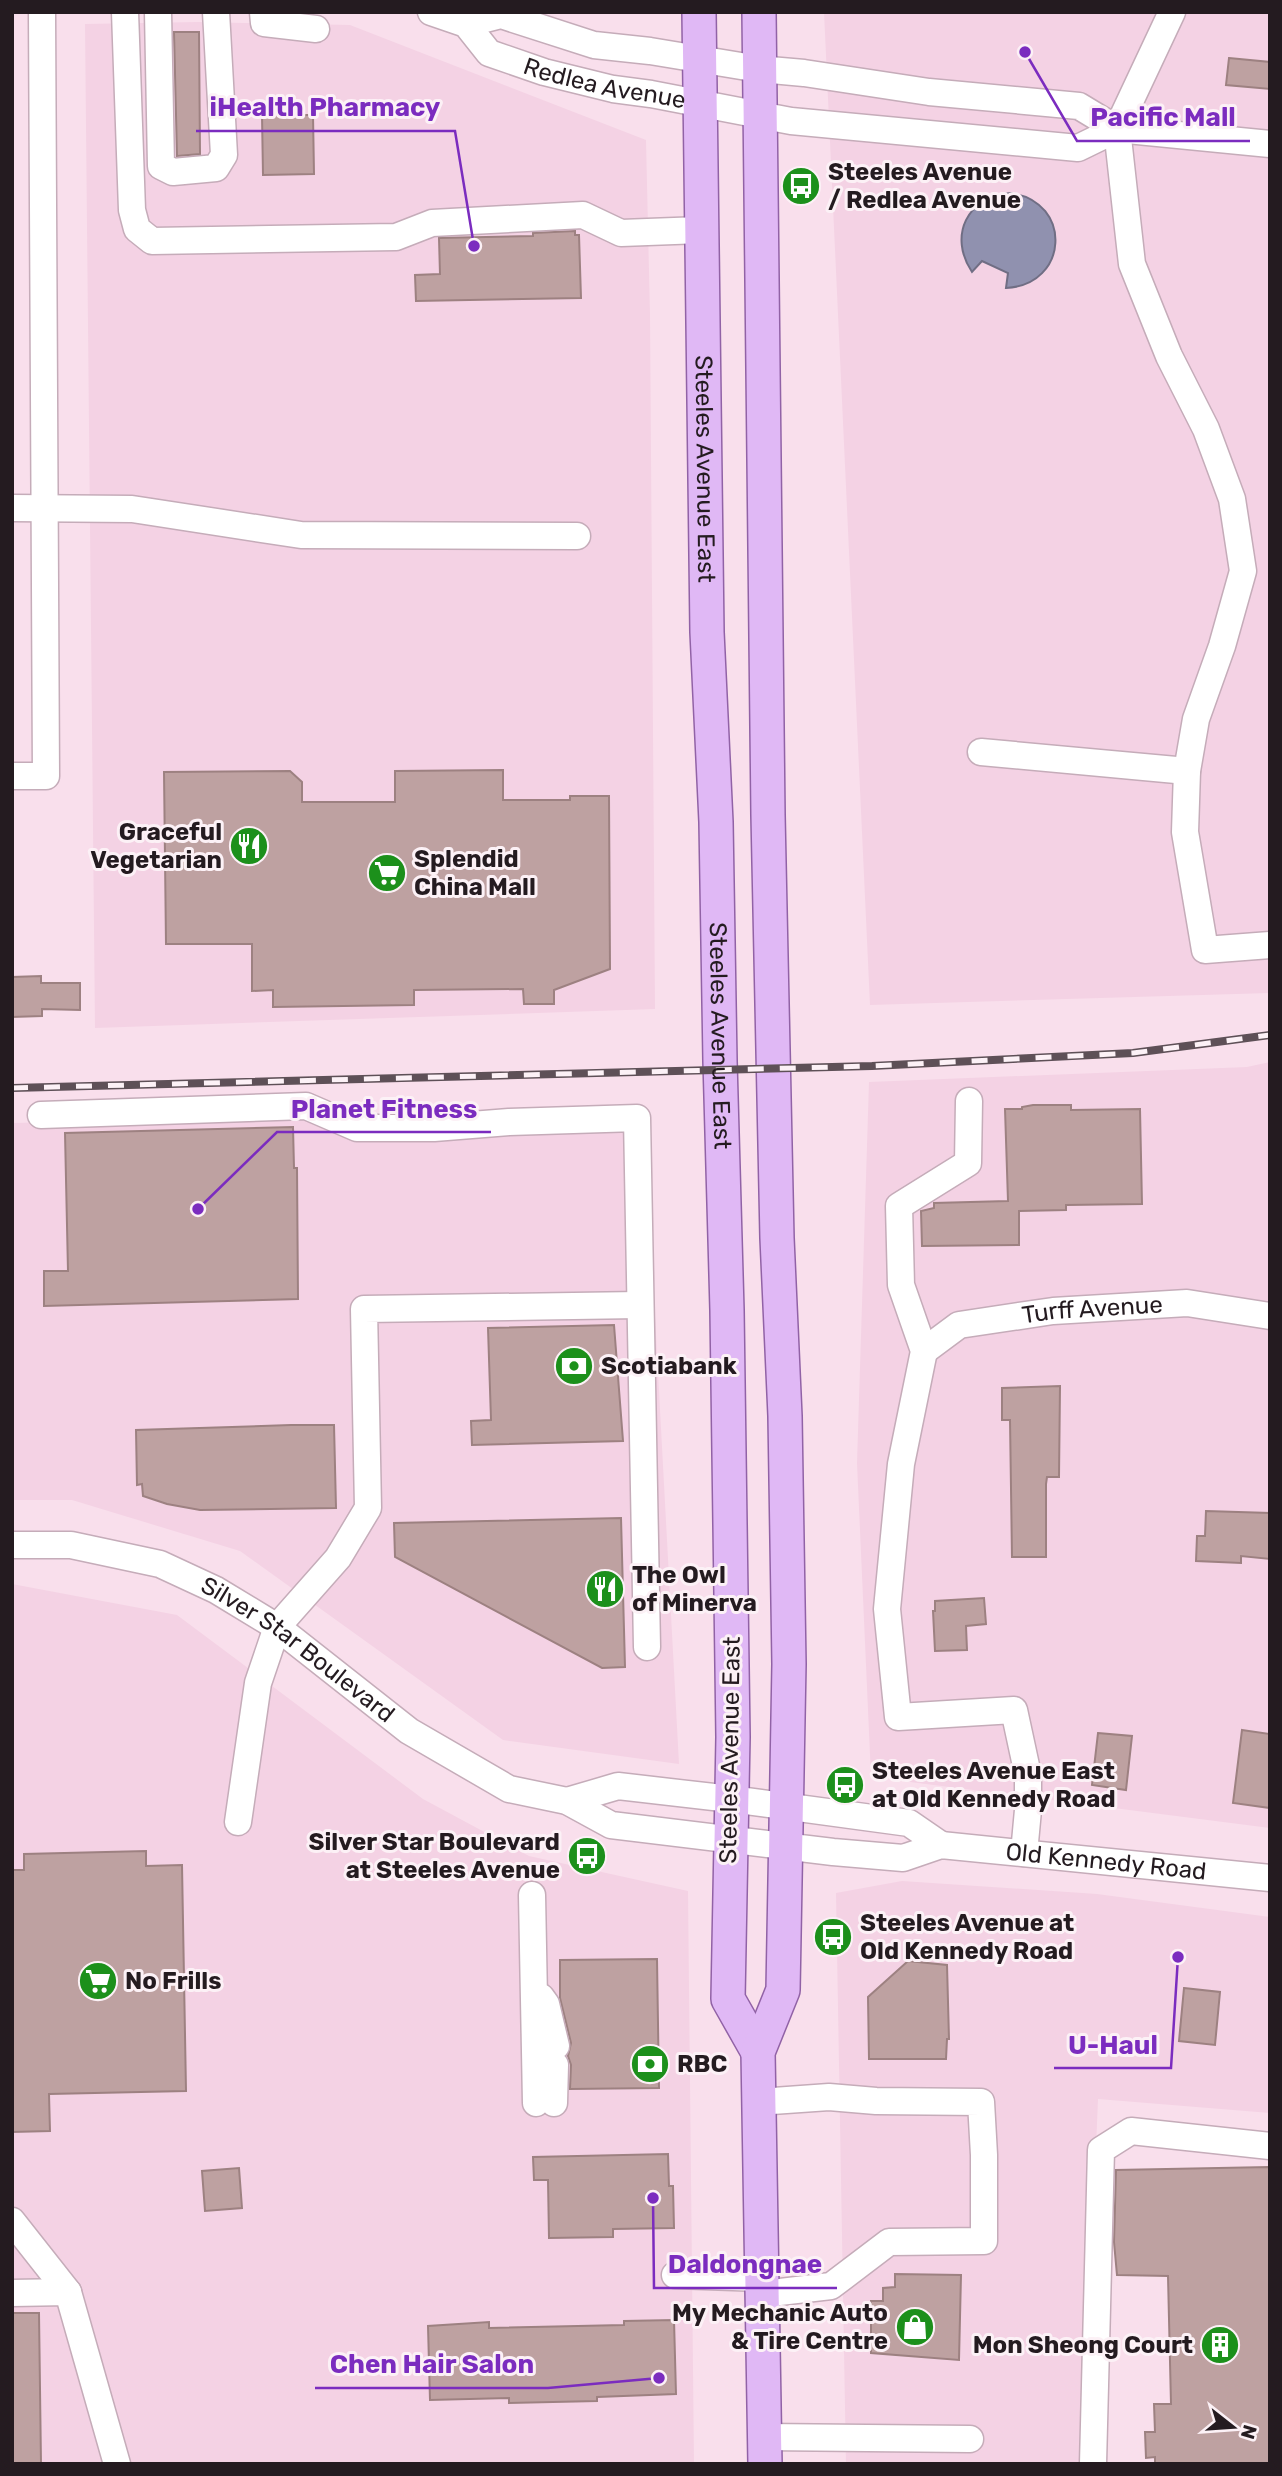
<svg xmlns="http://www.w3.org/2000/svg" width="1282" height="2476" font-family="Rubik,sans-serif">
<rect width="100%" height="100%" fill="#f9dfec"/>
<path fill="#f4d2e4" d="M 824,12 L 1270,12 L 1270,993 L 870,1005 Z
M 198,22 L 350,25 L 646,140 L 650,315 L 655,1009 L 95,1028 L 85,24 Z
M 1270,1062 L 1270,1828 L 871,1777 L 857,1463 L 869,1082 L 1247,1067 Z
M 644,1111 L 679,1764 L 503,1740 L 240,1551 L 72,1500 L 12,1500 L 12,1123 Z
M 12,1584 L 177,1615 L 423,1799 L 529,1856 L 688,1891 L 694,2464 L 12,2464 Z
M 902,1881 L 1097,1894 L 1270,1917 L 1270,2113 L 1098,2099 L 1083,2464 L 846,2464 L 836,1893 Z"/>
<path fill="#9091af" stroke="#706e84" stroke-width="2" d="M 1011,193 C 1073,202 1069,285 1006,288 L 1008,273 L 982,261 L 972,272 C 948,236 967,196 1011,193 Z"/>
<path fill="#bea1a1" stroke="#9d8181" stroke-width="2" d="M 174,32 L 199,32 L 200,154 L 177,156 Z
M 1229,58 L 1270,62 L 1270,89 L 1226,85 Z
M 262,115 L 313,115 L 314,174 L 263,175 Z
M 575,231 L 575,235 L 579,235 L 581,298 L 416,301 L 415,275 L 440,274 L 439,238 L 533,236 L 533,233 Z
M 503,770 L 503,800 L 570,800 L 570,796 L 609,796 L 610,969 L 554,990 L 554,1004 L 524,1004 L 523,989 L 414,990 L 414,1005 L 273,1007 L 273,990 L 252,991 L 252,944 L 166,944 L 164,772 L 290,771 L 302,782 L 302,802 L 395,802 L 395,771 Z
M 41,976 L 41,983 L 80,983 L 80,1010 L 42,1009 L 42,1016 L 12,1017 L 12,977 Z
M 1033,1105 L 1071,1105 L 1071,1110 L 1140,1109 L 1142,1204 L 1066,1205 L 1066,1210 L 1019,1211 L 1019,1245 L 922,1246 L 921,1211 L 934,1208 L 934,1203 L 1008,1201 L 1005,1109 L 1022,1109 L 1022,1107 Z
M 293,1127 L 294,1168 L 297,1168 L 298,1299 L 44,1306 L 44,1271 L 68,1271 L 65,1133 Z
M 614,1325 L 623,1441 L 472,1445 L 471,1421 L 491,1420 L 488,1328 Z
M 1060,1386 L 1059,1477 L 1047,1477 L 1046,1484 L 1046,1557 L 1012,1557 L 1010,1420 L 1002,1420 L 1002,1388 Z
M 291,1425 L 334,1425 L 336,1508 L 200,1510 L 167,1504 L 143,1496 L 142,1484 L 137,1485 L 136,1430 Z
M 1206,1511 L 1270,1513 L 1270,1559 L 1241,1556 L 1241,1563 L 1196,1561 L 1197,1536 L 1205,1536 Z
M 621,1518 L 625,1667 L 602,1668 L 395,1557 L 394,1523 Z
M 984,1598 L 986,1624 L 966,1626 L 967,1650 L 935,1651 L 933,1611 L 935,1611 L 935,1601 Z
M 1242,1730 L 1270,1734 L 1270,1808 L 1233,1803 Z
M 1098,1733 L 1132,1736 L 1126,1790 L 1092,1785 Z
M 146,1851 L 146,1866 L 182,1865 L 186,2091 L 49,2094 L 50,2131 L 12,2132 L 12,1870 L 24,1870 L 24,1854 Z
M 657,1959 L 659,2088 L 570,2089 L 571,2065 L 568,2056 L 571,2043 L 560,1998 L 560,1960 Z
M 908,1961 L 947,1965 L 949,2039 L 947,2039 L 946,2059 L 869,2059 L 868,1997 Z
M 1184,1988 L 1220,1992 L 1215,2045 L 1179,2041 Z
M 668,2154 L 669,2186 L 673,2186 L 674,2228 L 613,2229 L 613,2237 L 549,2238 L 548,2180 L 534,2180 L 533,2157 Z
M 1269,2167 L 1270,2464 L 1155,2464 L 1155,2457 L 1146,2458 L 1145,2432 L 1155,2432 L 1154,2404 L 1171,2404 L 1168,2276 L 1117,2275 L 1114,2242 L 1116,2170 Z
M 239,2168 L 242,2208 L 205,2211 L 202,2171 Z
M 895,2274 L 961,2275 L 959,2360 L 871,2353 L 871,2301 L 883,2301 L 883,2288 L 895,2287 Z
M 12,2313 L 39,2313 L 41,2464 L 12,2464 Z
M 674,2320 L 676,2394 L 597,2397 L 597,2401 L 509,2403 L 509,2398 L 430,2400 L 428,2326 L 489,2322 L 489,2328 L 624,2325 L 624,2321 Z"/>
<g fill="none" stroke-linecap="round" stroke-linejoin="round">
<g stroke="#c5acb9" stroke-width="29">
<g id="minor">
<path d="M 125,12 L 132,210 L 137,229 L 152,241 L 396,237 L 432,223 L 583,215 L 621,233 L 701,230"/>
<path d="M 158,12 L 161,166 L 173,172 L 216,168 L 224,155 L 216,12"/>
<path d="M 263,12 L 264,23 L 316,29"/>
<path id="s1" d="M 431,12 L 466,24 L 489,53 L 544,72 L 613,89 L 651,94 L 791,121 L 1078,148 L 1117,129"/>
<path d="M 1172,12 L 1117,129 L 1132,264 L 1169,356 L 1206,429 L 1232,499 L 1243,571 L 1222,646 L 1196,719 L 1187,771 L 1185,832 L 1205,950 L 1270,945"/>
<path d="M 466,24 L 501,15 L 594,45 L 650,51 L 759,69 L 804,73 L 929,92 L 1079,106 L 1117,129 L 1270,144"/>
<path d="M 12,508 L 132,509 L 301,535 L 577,536"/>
<path d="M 981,752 L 1187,771"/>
<path d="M 12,776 L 46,776 L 42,12"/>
<path d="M 969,1101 L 968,1163 L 899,1206 L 901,1285 L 924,1351 L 901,1464 L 887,1609 L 898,1717 L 1014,1710 L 1028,1775 L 1028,1810 L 1024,1853"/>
<path d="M 41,1115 L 306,1106 L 357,1128 L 434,1128 L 509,1122 L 637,1118 L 647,1647"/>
<path id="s2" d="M 924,1351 L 959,1325 L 1053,1311 L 1187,1303 L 1270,1316"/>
<path id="s3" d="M 12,1545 L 71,1545 L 160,1564 L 216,1590 L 277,1627 L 409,1731 L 509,1789 L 567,1801 L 611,1825 L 833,1852 L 903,1858 L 941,1845 L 1270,1878"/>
<path d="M 567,1801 L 618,1786 L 731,1799 L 909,1823 L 941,1845"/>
<path d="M 238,1822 L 258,1683 L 277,1627 L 338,1558 L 368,1508 L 364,1309 L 639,1305"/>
<path d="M 532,1895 L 536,2103"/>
<path d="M 541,1997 L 546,2004 L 556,2046"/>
<path d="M 758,2102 L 829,2097 L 876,2101 L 981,2102 L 984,2155 L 984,2241 L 889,2242 L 831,2286 L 762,2294"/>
<path d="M 554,2103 L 555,2065"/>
<path d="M 12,2221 L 68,2292"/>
<path d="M 675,2275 L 762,2278"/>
<path d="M 12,2293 L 68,2292 L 117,2464"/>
<path d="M 764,2437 L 970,2439"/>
<path d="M 1093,2464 L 1101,2150 L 1131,2131 L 1270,2146"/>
</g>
</g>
<g stroke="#9162a6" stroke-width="36">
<g id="major">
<path id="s4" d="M 699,12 L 707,632 L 716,822 L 720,1061 L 727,1310 L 733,1737 L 728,1999 L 758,2052"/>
<path d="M 759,12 L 768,815 L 777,1238 L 785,1416 L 789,1664 L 783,1990 L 758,2052 L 765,2464"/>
</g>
</g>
<use href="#minor" stroke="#fff" stroke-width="26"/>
<use href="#major" stroke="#e0b8f5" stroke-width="33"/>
<g stroke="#5e5057" stroke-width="8">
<path id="rail" d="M 12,1088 L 872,1066 L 1133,1053 L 1270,1035"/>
</g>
<use href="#rail" stroke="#fcf1f6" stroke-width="5" stroke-dasharray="16" stroke-linecap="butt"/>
</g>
<defs>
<g id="bus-disc" transform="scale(2.0125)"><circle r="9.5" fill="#1c901b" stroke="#fcf1f6"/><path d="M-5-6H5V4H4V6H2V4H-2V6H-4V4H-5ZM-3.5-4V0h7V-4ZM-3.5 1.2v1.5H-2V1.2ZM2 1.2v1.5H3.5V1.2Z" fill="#fff"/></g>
<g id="restaurant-disc" transform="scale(2.0125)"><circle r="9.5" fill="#1c901b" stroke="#fcf1f6"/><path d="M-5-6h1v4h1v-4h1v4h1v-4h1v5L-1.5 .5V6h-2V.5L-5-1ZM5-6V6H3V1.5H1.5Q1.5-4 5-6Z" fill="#fff"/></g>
<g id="supermarket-disc" transform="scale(2.0125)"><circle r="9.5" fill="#1c901b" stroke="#fcf1f6"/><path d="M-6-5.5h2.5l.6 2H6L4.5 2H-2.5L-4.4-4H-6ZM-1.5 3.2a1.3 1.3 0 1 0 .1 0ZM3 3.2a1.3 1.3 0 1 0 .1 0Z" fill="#fff"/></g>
<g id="bank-disc" transform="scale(2.0125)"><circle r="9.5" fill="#1c901b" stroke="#fcf1f6"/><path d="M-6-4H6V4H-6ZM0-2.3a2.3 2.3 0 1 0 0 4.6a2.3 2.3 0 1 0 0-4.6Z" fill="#fff"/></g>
<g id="shop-disc" transform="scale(2.0125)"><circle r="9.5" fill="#1c901b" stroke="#fcf1f6"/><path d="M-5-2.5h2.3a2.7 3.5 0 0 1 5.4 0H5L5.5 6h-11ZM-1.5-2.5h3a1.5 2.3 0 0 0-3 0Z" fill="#fff"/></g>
<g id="building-disc" transform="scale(2.0125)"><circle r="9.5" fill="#1c901b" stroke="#fcf1f6"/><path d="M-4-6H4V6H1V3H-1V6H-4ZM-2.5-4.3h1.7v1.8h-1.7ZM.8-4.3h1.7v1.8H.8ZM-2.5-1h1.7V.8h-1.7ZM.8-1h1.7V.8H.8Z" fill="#fff"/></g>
</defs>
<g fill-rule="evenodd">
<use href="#bus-disc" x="801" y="186"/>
<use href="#restaurant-disc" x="249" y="846"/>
<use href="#supermarket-disc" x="387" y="873"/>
<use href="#bank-disc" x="574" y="1366"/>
<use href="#restaurant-disc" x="605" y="1589"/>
<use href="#bus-disc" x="845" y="1785"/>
<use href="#bus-disc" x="587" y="1856"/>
<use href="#bus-disc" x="833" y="1937"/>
<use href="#supermarket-disc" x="98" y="1981"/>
<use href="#bank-disc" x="650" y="2064"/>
<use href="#shop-disc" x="915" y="2327"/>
<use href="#building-disc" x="1220" y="2345"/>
</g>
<g text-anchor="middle" stroke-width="6" stroke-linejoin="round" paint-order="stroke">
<g font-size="24" fill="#241b20" stroke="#fcf1f6">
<text dy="8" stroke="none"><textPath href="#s1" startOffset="194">Redlea Avenue</textPath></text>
<text dy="8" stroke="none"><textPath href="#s4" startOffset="457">Steeles Avenue East</textPath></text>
<text dy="8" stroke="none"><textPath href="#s4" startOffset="1024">Steeles Avenue East</textPath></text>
<text dy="8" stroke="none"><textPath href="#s2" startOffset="178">Turff Avenue</textPath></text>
<text dy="8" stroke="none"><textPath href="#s3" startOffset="313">Silver Star Boulevard</textPath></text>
<text transform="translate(730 1750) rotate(-89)" y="8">Steeles Avenue East</text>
<text dy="8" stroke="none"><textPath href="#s3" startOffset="1176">Old Kennedy Road</textPath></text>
</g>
<g font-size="24" font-weight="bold" fill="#241b20" stroke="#fcf1f6" text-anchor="start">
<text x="828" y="180">Steeles Avenue<tspan x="828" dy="28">/ Redlea Avenue</tspan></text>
<text x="222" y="840" text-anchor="end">Graceful<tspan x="222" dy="28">Vegetarian</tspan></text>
<text x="414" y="867">Splendid<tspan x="414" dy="28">China Mall</tspan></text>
<text x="601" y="1374">Scotiabank</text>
<text x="632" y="1583">The Owl<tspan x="632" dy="28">of Minerva</tspan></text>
<text x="872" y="1779">Steeles Avenue East<tspan x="872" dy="28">at Old Kennedy Road</tspan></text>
<text x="560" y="1850" text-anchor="end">Silver Star Boulevard<tspan x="560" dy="28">at Steeles Avenue</tspan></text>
<text x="860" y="1931">Steeles Avenue at<tspan x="860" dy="28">Old Kennedy Road</tspan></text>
<text x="125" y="1989">No Frills</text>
<text x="677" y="2072">RBC</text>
<text x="888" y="2321" text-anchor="end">My Mechanic Auto<tspan x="888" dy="28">&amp; Tire Centre</tspan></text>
<text x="1193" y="2353" text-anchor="end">Mon Sheong Court</text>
</g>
</g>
<path fill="none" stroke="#7b2cbf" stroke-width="2.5" d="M474 246L455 131H196M1025 52L1077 141H1250M198 1209L277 1132H491M1178 1957L1171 2068H1054M653 2198L654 2288H837M659 2378L548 2388H315"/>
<g fill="#7b2cbf" stroke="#fcf1f6" stroke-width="2.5">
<circle cx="474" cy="246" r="7"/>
<circle cx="1025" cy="52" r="7"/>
<circle cx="198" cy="1209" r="7"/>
<circle cx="1178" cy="1957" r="7"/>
<circle cx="653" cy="2198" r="7"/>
<circle cx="659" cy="2378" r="7"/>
</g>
<g font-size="26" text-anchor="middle" font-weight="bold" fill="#7b2cbf" stroke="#fcf1f6" stroke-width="6" stroke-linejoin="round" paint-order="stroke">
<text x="325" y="116">iHealth Pharmacy</text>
<text x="1163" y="126">Pacific Mall</text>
<text x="384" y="1118">Planet Fitness</text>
<text x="1113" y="2054">U-Haul</text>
<text x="745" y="2273">Daldongnae</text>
<text x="432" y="2373">Chen Hair Salon</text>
</g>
<rect width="1282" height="2476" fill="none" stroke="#241b20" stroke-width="28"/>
<g transform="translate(1233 2427) rotate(107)" stroke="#fcf1f6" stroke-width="5" paint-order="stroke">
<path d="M0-5L12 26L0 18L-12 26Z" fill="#241b20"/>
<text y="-10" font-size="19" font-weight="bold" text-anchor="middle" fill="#241b20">N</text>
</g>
</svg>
